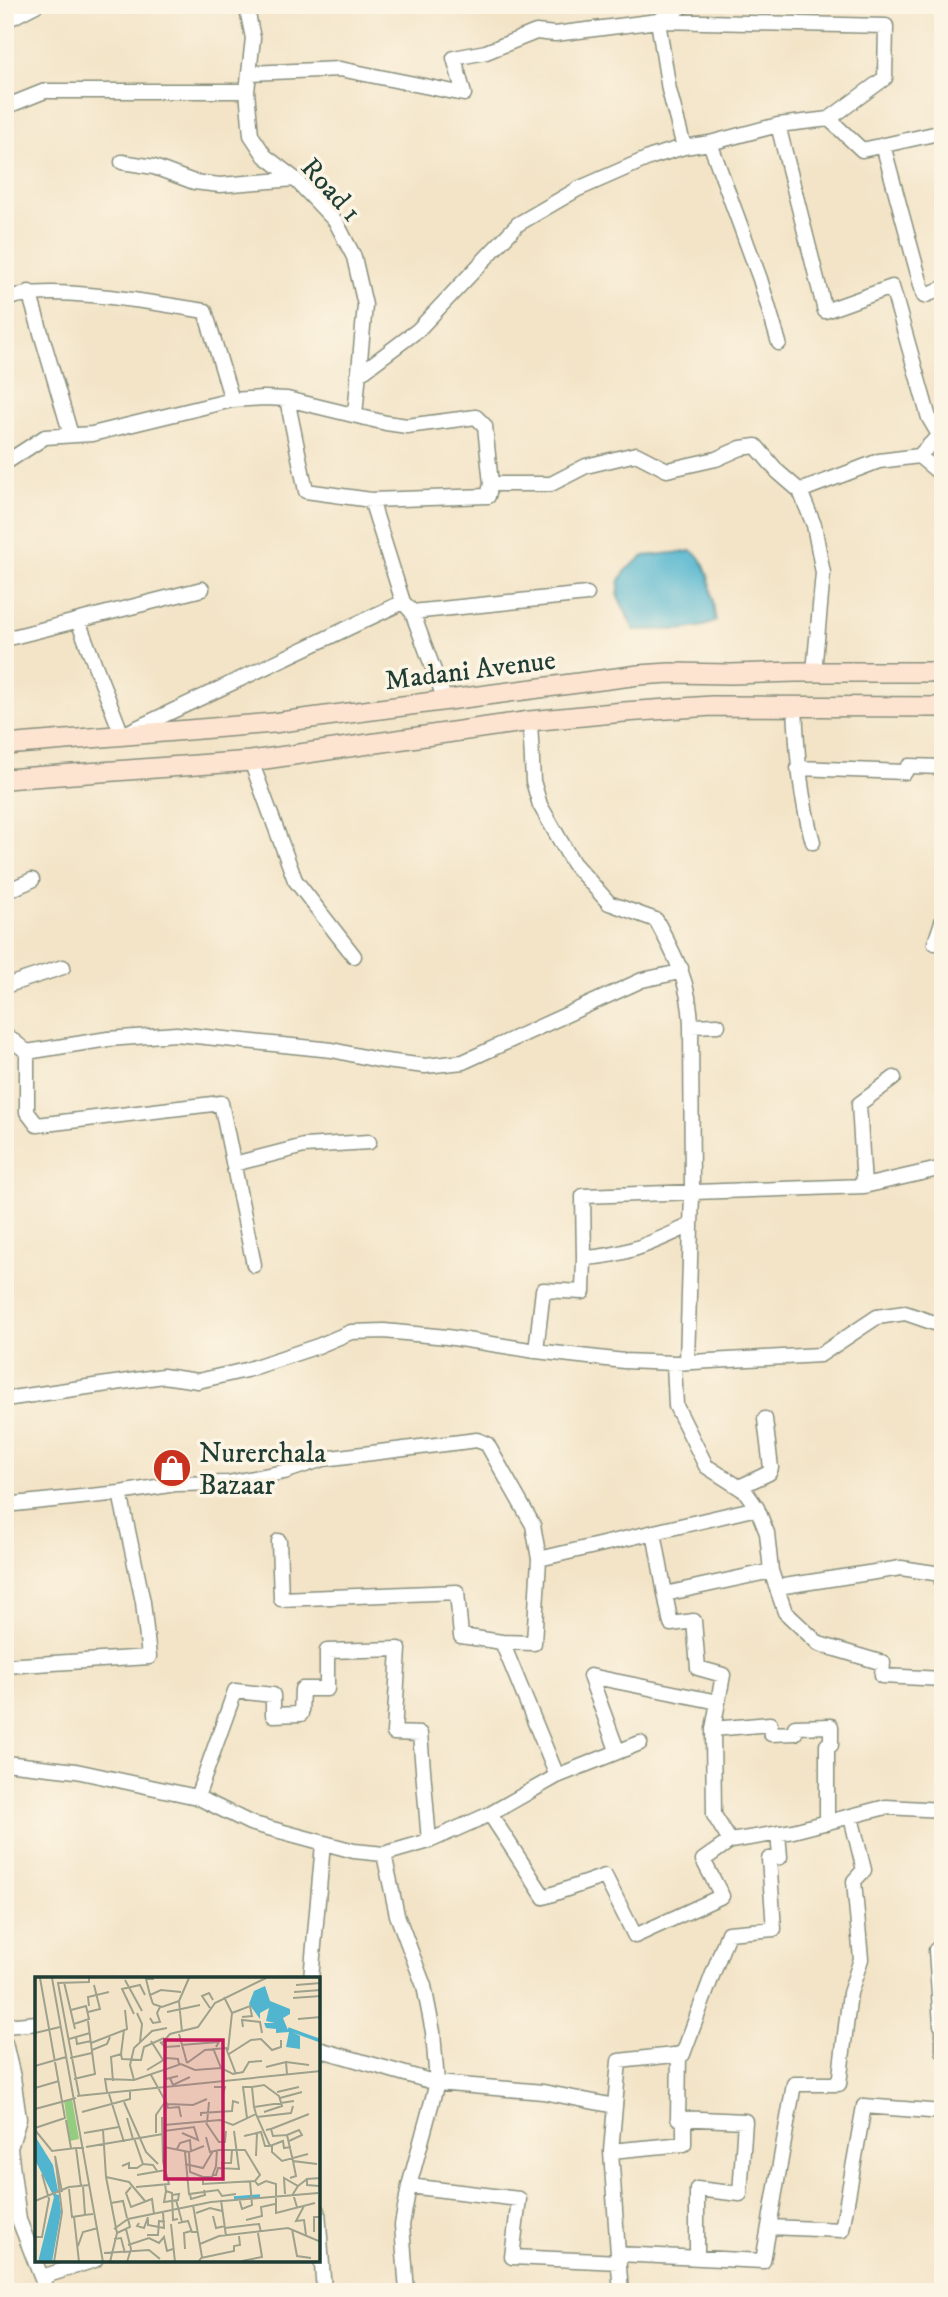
<svg xmlns="http://www.w3.org/2000/svg" width="948" height="2297" font-family="'IM FELL DW Pica',serif">
<rect width="100%" height="100%" fill="#fcf5e5"/>
<filter id="ink" filterUnits="userSpaceOnUse"><feTurbulence type="fractalNoise" baseFrequency=".0143" numOctaves="2"/><feDisplacementMap in="SourceGraphic" scale="14" xChannelSelector="R" yChannelSelector="G"/><feConvolveMatrix kernelMatrix="1 2 1 2 8 2 1 2 1" color-interpolation-filters="sRGB"/></filter>
<filter id="wash" filterUnits="userSpaceOnUse"><feTurbulence type="fractalNoise" baseFrequency=".00686" numOctaves="4" result="noise"/><feDisplacementMap in="SourceGraphic" scale="28" xChannelSelector="R" yChannelSelector="G"/><feGaussianBlur stdDeviation="1.57" result="paint"/><feColorMatrix in="noise" values="0 0 0 0 0 0 0 0 0 0 0 0 0 0 0 0 0 1.4 0 .05"/><feComposite in="paint" operator="in"/></filter>
<g filter="url(#wash)">
<rect width="100%" height="100%" fill="#f3e4c7"/>
<path fill="#51b5cf" stroke="#387982" stroke-width="2" d="M 692,551 C 713,564 711,599 716,621 C 693,633 660,629 634,630 L 618,596 L 620,580 L 627,569 L 644,556 Z"/>
</g>
<g filter="url(#ink)">
<g fill="none" stroke-linecap="round" stroke-linejoin="round">
<g stroke="#89907e" stroke-width="17">
<path id="street" d="M 246,5 L 253,38 L 247,91 L 251,135 L 265,156 L 295,179 L 336,222 L 354,257 L 365,305 L 355,415
M 5,21 L 36,5
M 250,73 L 340,69 L 464,94 L 454,58 L 486,52 L 536,32 L 555,34 L 658,21 L 886,26 L 885,78 L 829,119 L 778,125 L 710,143 L 684,147 L 651,157 L 578,189 L 518,224 L 418,330 L 358,375
M 5,107 L 45,91 L 247,91
M 829,119 L 862,150 L 943,132
M 778,125 L 825,311 L 892,287 L 929,418 L 939,435 L 919,456
M 710,143 L 760,279 L 779,343
M 883,145 L 924,296 L 943,288
M 684,147 L 669,90 L 658,21 L 684,5
M 122,162 L 154,167 L 194,182 L 220,185 L 295,179
M 29,292 L 71,435
M 5,300 C 41,282 161,304 205,311 L 232,400
M 287,399 L 306,491 L 371,500 L 488,496 L 491,484
M 5,463 L 45,437 L 92,434 L 232,400 L 264,398 L 287,399 L 386,423 L 407,426 L 476,417 L 485,426 L 491,484 L 551,484 L 586,466 L 636,454 L 667,470 L 716,459 L 741,448 L 756,446 L 778,472 L 800,491 L 879,461 L 919,456 L 943,476
M 800,491 L 814,525 L 823,573 L 814,672
M 371,500 L 403,602 L 412,612 L 445,700
M 412,612 L 587,594
M 78,621 L 122,735 L 403,602
M 5,639 L 202,589
M 795,706 C 797,753 800,797 813,842
M 530,721 L 533,781 L 540,805 L 573,863 L 609,903 L 656,920 C 676,957 690,983 691,1026
M 251,761 L 295,880 L 354,956
M 798,768 L 905,772 L 909,766 L 943,767
M 5,892 L 32,880
M 935,943 L 943,919
M 5,986 L 63,967
M 5,1034 L 27,1052 L 108,1039 L 176,1034 L 332,1050 L 378,1060 L 425,1066 L 463,1062 L 642,980 L 680,972 L 681,968
M 27,1052 L 27,1112 L 37,1125 L 221,1103 L 254,1265
M 234,1164 L 304,1146 L 369,1142
M 864,1186 L 859,1104 L 894,1078
M 584,1258 L 583,1196 L 864,1186 L 943,1168
M 536,1351 L 543,1290 L 583,1292 L 584,1258 C 626,1256 654,1242 691,1225
M 687,1362 L 692,1193 L 691,1026 L 718,1025
M 674,1363 L 676,1406 L 706,1466 L 745,1491 L 757,1508 L 767,1533 L 771,1571 L 785,1612 L 819,1644 L 883,1663 L 882,1676 L 943,1679
M 5,1399 L 163,1376 L 198,1381 L 246,1370 L 318,1346 L 351,1332 L 384,1331 L 447,1337 L 536,1351 L 624,1361 L 674,1363 L 820,1355 L 877,1317 L 905,1313 L 943,1326
M 739,1487 L 769,1473 L 771,1468 L 765,1419
M 5,1505 L 120,1493 L 175,1484 L 228,1483 L 284,1472 L 323,1459 L 477,1440 L 487,1444 L 533,1525 L 539,1559 L 534,1643 L 502,1642 L 461,1636 L 457,1592 L 281,1599 L 279,1541
M 654,1532 L 665,1594 L 771,1571
M 539,1559 L 757,1508
M 778,1587 L 901,1568 L 941,1574 L 943,1590
M 665,1594 L 671,1624 L 694,1621 L 698,1668 L 723,1675 L 713,1729 L 714,1815 L 730,1841 L 793,1831 L 886,1807 L 943,1810
M 502,1642 L 557,1776
M 5,1666 L 149,1657 L 143,1602 L 120,1493
M 713,1729 L 770,1724 L 771,1734 L 795,1733 L 795,1727 L 831,1726 L 831,1745 L 827,1745 L 827,1823
M 617,1750 L 590,1676 L 718,1702
M 5,1763 L 76,1771 L 197,1797 L 250,1823 L 354,1851 L 384,1854 L 429,1841 L 490,1814 L 557,1776 L 640,1743
M 197,1797 L 235,1691 L 273,1695 L 273,1715 L 301,1714 L 302,1689 L 327,1689 L 327,1651 L 399,1649 L 394,1733 L 420,1734 L 429,1841
M 490,1814 L 544,1897 L 605,1876 L 635,1936 L 722,1896 L 703,1860 L 730,1841
M 384,1854 L 397,1915 L 424,1986 L 433,2032 L 437,2083 L 409,2186 L 519,2199 L 512,2257 L 619,2262
M 311,1979 L 323,1844
M 941,2025 L 936,1950 L 943,1949
M 943,2025 L 943,2051
M 5,2026 L 37,2023
M 5,2043 L 13,2077 L 19,2119 L 10,2148 L 19,2220 L 47,2292
M 318,2049 L 437,2083 L 543,2092 L 615,2106 L 619,2061 L 683,2054 L 728,1933 L 774,1929 L 769,1859 L 780,1857 L 778,1833
M 679,2054 L 678,2118 L 745,2121 L 740,2194 L 697,2189 L 697,2257
M 611,2151 L 615,2106
M 318,2211 L 324,2292
M 769,2227 L 842,2230 L 864,2106 L 943,2112
M 618,2254 L 611,2151 L 684,2144 L 684,2119
M 42,2277 L 95,2260
M 407,2292 L 402,2225 L 409,2186
M 621,2292 L 618,2254 L 763,2261 L 794,2084 L 839,2084 L 850,1993 L 861,1959 L 854,1881 L 864,1870 L 851,1817"/>
</g>
<g stroke="#89907e" stroke-width="22">
<path id="secondary" d="M 5,745 L 273,723 L 639,675 L 670,673 L 731,674 L 796,672 L 943,672
M 5,779 L 251,761 L 530,721 L 624,712 L 712,706 L 943,707"/>
</g>
<use href="#street" stroke="#fff" stroke-width="14"/>
<use href="#secondary" stroke="#fde4d1" stroke-width="19"/>
</g>
</g>
<defs>
<g id="shop-disc" transform="scale(2.0125)"><circle r="9.5" fill="#c8321e" stroke="#fcf5e5"/><path d="M-5-2.5h2.3a2.7 3.5 0 0 1 5.4 0H5L5.5 6h-11ZM-1.5-2.5h3a1.5 2.3 0 0 0-3 0Z" fill="#fff"/></g>
</defs>
<g fill-rule="evenodd">
<use href="#shop-disc" x="172" y="1468"/>
</g>
<g text-anchor="middle" stroke-width="7" stroke-linejoin="round" paint-order="stroke">
<g font-size="28" fill="#1f3d34" stroke="#fcf5e5">
<text transform="translate(332 189) rotate(48)" y="10">Road 1</text>
<text transform="translate(470 669) rotate(-7)" y="10">Madani Avenue</text>
</g>
<g font-size="28" fill="#1f3d34" stroke="#fcf5e5" text-anchor="start">
<text x="199" y="1462">Nurerchala<tspan x="199" dy="32">Bazaar</tspan></text>
</g>
</g>
<g transform="translate(35 1977)">
<rect width="285" height="285" fill="#f3e4c7"/>
<path d="M 37,122 L 44,162 L 35,164 L 29,124 Z" fill="#95cd80"/>
<path d="M 230,9 L 235,24 L 255,32 L 255,37 L 248,41 L 253,53 L 265,59 L 265,72 L 251,70 L 254,55 L 241,56 L 241,52 L 231,51 L 229,46 L 240,46 L 231,44 L 234,31 L 225,36 L 225,42 L 214,27 L 219,14 ZM 0,159 L 18,188 L 23,214 L 20,217 L 24,218 L 26,235 L 17,285 L 3,285 L 19,220 L 0,183 Z" fill="#51b5cf"/>
<path fill="none" stroke="#51b5cf" stroke-width="3.5" d="M 253,52 L 286,64M 199,221 L 225,219"/>
<path fill="none" stroke="#9ea18c" stroke-width="2" d="M 17,1 L 68,285M 90,3 L 107,34M 29,5 L 40,52M 261,8 L 286,6M 259,15 L 286,13M 115,18 L 111,2 L 119,2M 189,20 L 197,36 L 193,73M 258,21 L 286,19M 118,27 L 115,18 L 126,13 L 146,15M 118,27 L 127,30 L 144,24M 54,29 L 53,20 L 74,15M 175,31 L 167,19 L 174,16 L 178,23M 36,33 L 51,29 L 54,42 L 39,47M 53,35 L 65,32 L 59,8M 132,35 L 165,28M 102,36 L 107,47 L 105,65M 197,36 L 215,29 L 217,39 L 207,40M 99,37 L 87,12 L 105,8 L 110,18M 115,41 L 118,46 L 125,45 L 122,36 L 125,30M 263,42 L 286,40M 208,50 L 207,43 L 225,45 L 227,56M 147,55 L 144,24 L 154,1M 0,56 L 25,50M 144,57 L 152,86M 41,60 L 42,67 L 56,64M 34,62 L 55,56M 116,64 L 128,83M 125,65 L 130,70 L 145,69M 56,66 L 92,52 L 90,33M 126,67 L 135,57 L 163,50 L 180,26 L 231,1M 146,68 L 184,65 L 181,70M 178,71 L 186,91M 57,73 L 72,67 L 75,60M 86,77 L 87,82 L 106,83 L 109,70 L 129,61M 194,77 L 216,63 L 226,62 L 237,73 L 246,70 L 246,63M 35,81 L 57,76M 251,85 L 274,88M 152,86 L 170,73 L 191,71 L 201,97M 0,89 L 31,80M 231,90 L 251,85 L 252,97M 112,93 L 132,81 L 143,82 L 144,87M 129,93 L 131,102 L 143,99M 116,98 L 132,127 L 158,128 L 172,122M 135,101 L 138,108 L 155,100M 39,102 L 60,97 L 53,44M 99,103 L 95,88 L 99,71 L 117,54 L 132,51M 78,104 L 76,80 L 86,77 L 89,53M 179,110 L 190,110 L 187,120M 217,110 L 229,108 L 244,119 L 247,129 L 229,135M 0,111 L 24,104M 72,115 L 70,102 L 99,103 L 146,87 L 160,93 L 186,91 L 198,97 L 208,95 L 214,85 L 227,84M 242,115 L 264,110M 74,117 L 89,165M 44,118 L 23,6 L 54,5 L 54,1M 42,119 L 286,94M 245,121 L 267,115M 89,125 L 111,175 L 123,187M 132,127 L 133,131 L 144,130 L 146,140M 0,132 L 41,121M 47,135 L 95,122 L 95,114M 221,137 L 219,130 L 259,124M 166,139 L 166,136 L 197,134 L 198,124 L 204,126M 222,140 L 256,136 L 258,129M 92,141 L 98,162M 212,141 L 208,110 L 217,110 L 219,130M 31,143 L 36,171M 171,146 L 184,165 L 190,165 L 191,154M 172,146 L 174,125M 129,148 L 185,143 L 198,148 L 221,137 L 235,169 L 248,164 L 249,171 L 256,170M 0,151 L 30,141 L 5,1M 236,152 L 274,137M 0,153 L 17,174 L 41,171M 68,153 L 71,200 L 82,256 L 75,285M 231,153 L 236,152 L 238,159 L 252,158 L 258,184 L 282,187M 129,154 L 159,150 L 163,163 L 147,156M 49,156 L 84,150M 121,156 L 121,138 L 130,125M 252,158 L 264,153 L 267,158 L 254,164M 209,159 L 226,155 L 230,169 L 234,169M 171,160 L 175,175 L 184,173 L 210,173 L 225,198 L 220,204 L 168,207 L 168,200 L 177,200 L 181,189 L 182,173M 99,161 L 108,187 L 118,188 L 122,194M 237,168 L 237,175 L 247,184 L 273,177M 51,170 L 128,157M 129,170 L 154,175 L 169,169M 142,172 L 145,166 L 155,163 L 156,175M 150,175 L 154,217 L 183,213 L 187,219 L 201,217M 154,175 L 155,195 L 168,200M 20,179 L 27,215M 221,179 L 222,156M 150,187 L 168,191 L 178,174M 87,189 L 94,186 L 94,191 L 102,191 L 108,187M 188,191 L 187,186 L 196,186 L 197,173M 102,198 L 131,193M 177,198 L 181,198 L 183,191 L 204,192 L 199,154M 71,200 L 94,205 L 110,224M 255,201 L 261,199 L 258,184M 220,204 L 223,208 L 231,204 L 241,207 L 241,236 L 280,226M 130,207 L 131,214 L 137,216 L 138,243 L 143,242M 46,209 L 41,171 L 49,171M 48,209 L 50,238 L 58,237M 284,209 L 272,208 L 272,202 L 286,201M 96,210 L 91,216 L 96,230 L 117,222 L 119,237M 101,210 L 134,207 L 128,185 L 127,140M 34,212 L 37,240 L 50,238M 131,214 L 129,225 L 143,223 L 144,217 L 137,218M 155,217 L 156,222 L 170,218 L 169,213M 250,217 L 249,201 L 263,209 L 272,202M 204,221 L 207,232 L 217,228 L 215,204M 141,223 L 147,245M 186,223 L 191,259M 0,224 L 34,210 L 55,208M 76,226 L 88,224 L 92,241M 158,228 L 167,280 L 163,285M 269,229 L 261,244 L 269,243 L 271,258M 262,230 L 258,217 L 263,209M 161,236 L 175,231 L 187,234M 178,239 L 181,251 L 190,249M 39,240 L 44,285M 113,242 L 113,248 L 129,251 L 128,235M 211,243 L 227,239 L 226,230 L 240,227M 104,246 L 102,249 L 109,251 L 113,240M 143,246 L 153,244 L 157,255 L 163,255M 136,247 L 140,285M 190,251 L 224,247 L 226,255M 79,252 L 93,242 L 176,225 L 283,216M 91,252 L 96,272 L 92,285M 257,252 L 262,279 L 276,281M 279,255 L 279,240 L 286,240M 82,256 L 95,250 L 93,242M 112,258 L 123,258 L 124,244 L 130,245M 0,260 L 7,260 L 14,222 L 7,197M 79,262 L 86,261 L 90,276M 165,267 L 184,259 L 253,251 L 286,265M 93,268 L 114,261 L 124,266 L 129,260 L 132,274 L 138,272M 43,269 L 48,255 L 63,251M 150,272 L 149,256 L 156,254M 69,276 L 114,273 L 125,282M 166,281 L 199,274 L 199,269 L 205,268 L 204,259M 207,284 L 227,280 L 223,256M 19,285 L 27,235 L 20,179"/>
<path fill="#c2185b" fill-opacity="0.15" stroke="#c2185b" stroke-width="3.5" d="M 130,63 L 188,63 L 188,202 L 130,202 Z"/>
<rect width="285" height="285" fill="none" stroke="#1f3d34" stroke-width="3.5"/>
</g>
<rect width="948" height="2297" fill="none" stroke="#fcf5e5" stroke-width="28"/>
</svg>
